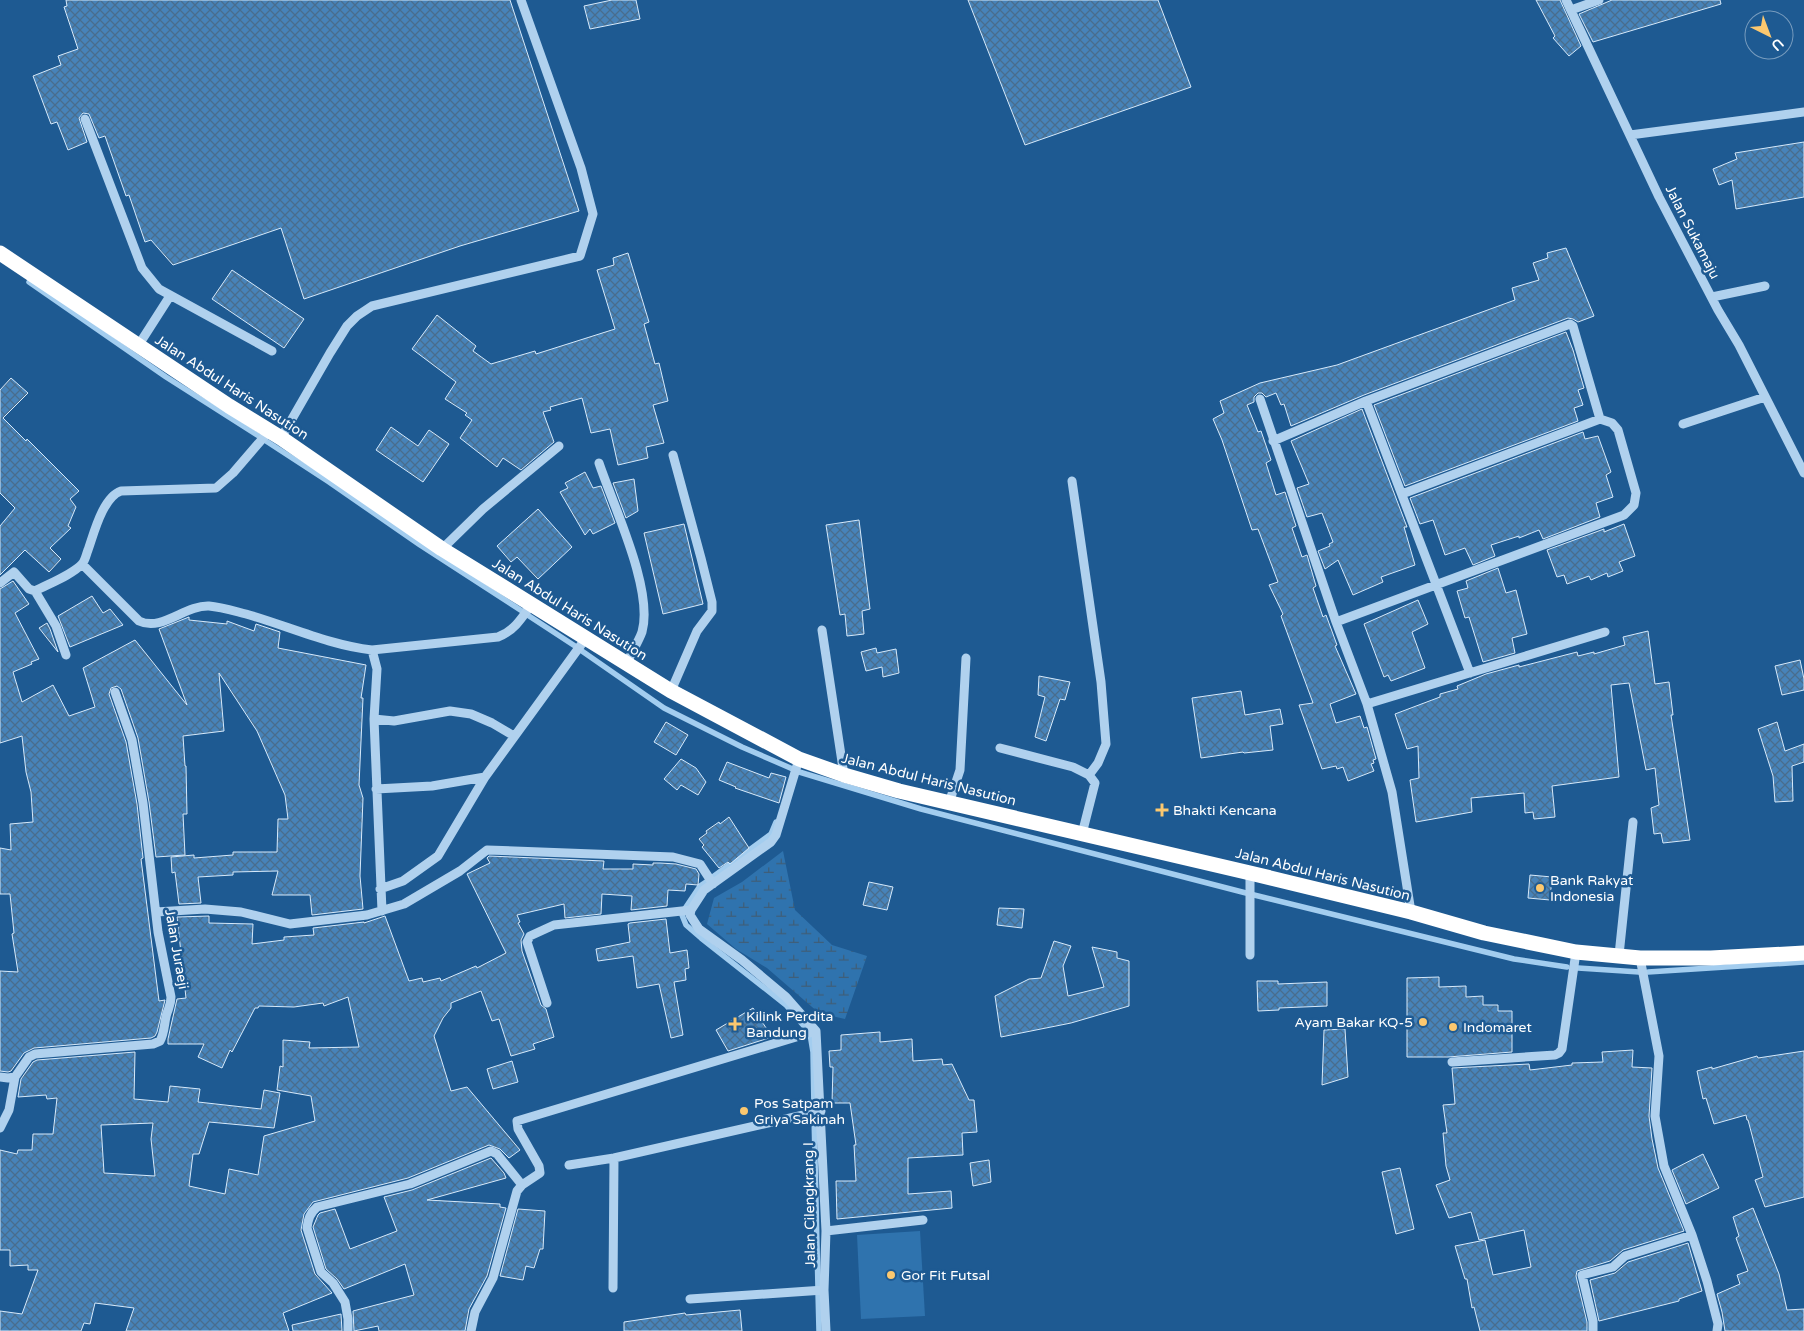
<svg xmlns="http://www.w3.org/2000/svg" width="1804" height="1331" font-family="'Varela Round',sans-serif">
<defs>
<pattern id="wetland-marsh" width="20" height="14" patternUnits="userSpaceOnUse" patternTransform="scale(1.25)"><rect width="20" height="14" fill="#2f73ae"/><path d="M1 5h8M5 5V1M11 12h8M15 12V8" fill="none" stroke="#3f5e78"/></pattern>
<pattern id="building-cross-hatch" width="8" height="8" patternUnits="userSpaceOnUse" patternTransform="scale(1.25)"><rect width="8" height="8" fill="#4783b9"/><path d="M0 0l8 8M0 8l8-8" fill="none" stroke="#496d8d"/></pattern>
</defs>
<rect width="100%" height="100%" fill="#1e5a92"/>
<path fill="url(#wetland-marsh)" d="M 783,851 L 795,910 L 832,945 L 867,956 L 845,1019 L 819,1013 L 767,968 L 736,949 L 707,924 L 714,898 L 742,882 Z"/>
<path fill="#2f73ae" d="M 920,1231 L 925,1316 L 861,1319 L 857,1235 Z"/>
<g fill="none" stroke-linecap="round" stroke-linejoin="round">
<path stroke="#a3cdef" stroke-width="5.5" d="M 29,282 L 166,377 L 262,438
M 263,439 L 329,482 L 420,545 L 525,613
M 526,614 L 578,648
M 579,649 L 664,708 L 742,747 L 795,770
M 796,771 L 921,809 L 1246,893
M 710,879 L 771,834 L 776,822
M 1250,894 L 1514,959 L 1567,967
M 684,910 L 700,886 L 709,880
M 683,911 L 682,915 L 686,925 L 701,938 L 786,1005 L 809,1032
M 1578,968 L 1639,972
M 1648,972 L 1804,962
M 810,1034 L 813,1052 L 814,1110
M 814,1115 L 818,1289
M 818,1292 L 819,1331"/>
</g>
<path fill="url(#building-cross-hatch)" stroke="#d6e9fa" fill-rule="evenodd" d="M 66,0 L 510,0 L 579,211 L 460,246 L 304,299 L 281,228 L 173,265 L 151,240 L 145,242 L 129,195 L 126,196 L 105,136 L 99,138 L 89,114 L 83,113 L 79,118 L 87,142 L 68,150 L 57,122 L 51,124 L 33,76 L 61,65 L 58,56 L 78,49 L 64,7 L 67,6 Z
M 612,0 L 636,0 L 640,19 L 590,29 L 584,6 Z
M 968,0 L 1158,0 L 1191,87 L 1025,145 Z
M 1536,0 L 1560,0 L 1581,46 L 1569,56 L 1553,38 L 1555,36 Z
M 1612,0 L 1720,0 L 1721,4 L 1593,42 L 1579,14 Z
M 1804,142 L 1804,197 L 1736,209 L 1732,180 L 1719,185 L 1713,169 L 1737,159 L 1735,153 Z
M 1566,248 L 1594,316 L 1578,322 L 1573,319 L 1568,318 L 1364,395 L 1291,426 L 1284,404 L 1281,405 L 1276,393 L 1266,397 L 1262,393 L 1258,393 L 1254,397 L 1254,402 L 1247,405 L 1258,432 L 1261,431 L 1271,460 L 1266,463 L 1276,495 L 1285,492 L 1296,526 L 1292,528 L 1302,557 L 1307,555 L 1316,586 L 1313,588 L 1323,617 L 1326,615 L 1337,645 L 1335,646 L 1356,694 L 1330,704 L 1336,723 L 1360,716 L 1364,728 L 1367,727 L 1376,759 L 1373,760 L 1374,763 L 1371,764 L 1374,771 L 1348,781 L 1343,767 L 1337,769 L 1336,766 L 1322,769 L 1299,705 L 1313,703 L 1281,616 L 1283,614 L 1269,585 L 1278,582 L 1258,529 L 1252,530 L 1222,440 L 1213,419 L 1224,413 L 1220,401 L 1260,383 L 1337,365 L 1515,300 L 1512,288 L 1539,280 L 1533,263 L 1548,258 L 1547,253 Z
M 628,253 L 649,322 L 644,324 L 655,364 L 659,363 L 668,401 L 653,405 L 664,443 L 646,447 L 648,458 L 618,465 L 610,429 L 591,433 L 582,398 L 550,407 L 551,410 L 543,412 L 554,442 L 521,470 L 503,458 L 497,467 L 460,438 L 472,420 L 465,415 L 467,413 L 445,399 L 456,382 L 412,349 L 437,315 L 476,346 L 473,351 L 491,364 L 535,351 L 536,354 L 615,329 L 597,270 L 614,265 L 613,258 Z
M 232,270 L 304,319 L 284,348 L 212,299 Z
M 1566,332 L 1573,350 L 1584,388 L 1578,390 L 1583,405 L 1574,408 L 1578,421 L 1405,486 L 1374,405 Z
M 11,378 L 28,393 L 3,418 L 26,441 L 27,439 L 79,491 L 70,499 L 76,507 L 68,526 L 71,528 L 50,548 L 61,559 L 49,572 L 25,550 L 0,575 L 0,526 L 15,508 L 0,493 L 0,390 Z
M 1362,409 L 1407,527 L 1404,527 L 1415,565 L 1381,577 L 1383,582 L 1353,595 L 1338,560 L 1325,569 L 1318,551 L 1330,546 L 1329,544 L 1333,542 L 1322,513 L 1307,517 L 1297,488 L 1309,484 L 1291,441 Z
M 391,427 L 418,446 L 429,430 L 449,444 L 423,482 L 376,450 Z
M 1583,432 L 1585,439 L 1598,436 L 1611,472 L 1606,475 L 1613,497 L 1596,503 L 1600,517 L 1543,539 L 1539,530 L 1519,538 L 1519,536 L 1491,545 L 1495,556 L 1473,565 L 1465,548 L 1445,555 L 1433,520 L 1420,524 L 1410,498 Z
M 585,472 L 593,488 L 601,486 L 615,523 L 593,534 L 590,529 L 585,535 L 560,492 L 568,488 L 565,483 Z
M 634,479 L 638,511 L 626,518 L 613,483 Z
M 538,509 L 572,547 L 538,579 L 517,557 L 511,562 L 497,546 Z
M 859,520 L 870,609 L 862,611 L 864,634 L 847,636 L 845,614 L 840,615 L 826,525 Z
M 684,524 L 703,604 L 663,614 L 644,533 Z
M 1624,524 L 1635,556 L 1619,562 L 1623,571 L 1608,577 L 1607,573 L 1591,580 L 1589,576 L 1567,584 L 1564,575 L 1557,577 L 1547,550 L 1604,529 L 1604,532 Z
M 1498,568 L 1506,593 L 1516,590 L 1527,634 L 1512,638 L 1515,653 L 1483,662 L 1469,617 L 1465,618 L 1457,591 L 1468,588 L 1466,581 Z
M 13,581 L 29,604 L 15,613 L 39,659 L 31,662 L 32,664 L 13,672 L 22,702 L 53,685 L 69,716 L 95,707 L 83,668 L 135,640 L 187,705 L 159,629 L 189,617 L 189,620 L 227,624 L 227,621 L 254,631 L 256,624 L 280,632 L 278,648 L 366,665 L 361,698 L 363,698 L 359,785 L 363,798 L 360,876 L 363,909 L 312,915 L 310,895 L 272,895 L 278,871 L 233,872 L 233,875 L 198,877 L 201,903 L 179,904 L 175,872 L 172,873 L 171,857 L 194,855 L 194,858 L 233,855 L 233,852 L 277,852 L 278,819 L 288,819 L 285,795 L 257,731 L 219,673 L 224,731 L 183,736 L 185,766 L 186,766 L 187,814 L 183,814 L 185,855 L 156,857 L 149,802 L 138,738 L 121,689 L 117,686 L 111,688 L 109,694 L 126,742 L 137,804 L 143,858 L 141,859 L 159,1001 L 165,1000 L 157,1032 L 155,1036 L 151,1038 L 34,1048 L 24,1053 L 11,1071 L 8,1072 L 0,1071 L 0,971 L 18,972 L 12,934 L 14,933 L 10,894 L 0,894 L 0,848 L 11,850 L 10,824 L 33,822 L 31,792 L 26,772 L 22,736 L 0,743 L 0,589 Z
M 92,596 L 103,613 L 110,609 L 123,625 L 70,647 L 58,616 Z
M 1418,600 L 1428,624 L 1412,632 L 1425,668 L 1391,681 L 1388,675 L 1384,677 L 1364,624 Z
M 47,623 L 50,629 L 58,652 L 39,628 Z
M 1648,631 L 1655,684 L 1669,682 L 1673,715 L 1671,715 L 1690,840 L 1663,843 L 1661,833 L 1654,834 L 1651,808 L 1659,805 L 1655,768 L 1646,770 L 1629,683 L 1611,685 L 1619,777 L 1552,786 L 1555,817 L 1534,819 L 1533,812 L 1525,813 L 1524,793 L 1471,798 L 1472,812 L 1416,822 L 1410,780 L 1419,778 L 1418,746 L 1407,749 L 1395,714 L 1440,697 L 1440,694 L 1458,689 L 1457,686 L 1486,674 L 1519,665 L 1519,667 L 1577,652 L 1578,656 L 1594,652 L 1594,654 L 1625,645 L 1623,637 Z
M 876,648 L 877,653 L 896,649 L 899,673 L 883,677 L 882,667 L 866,671 L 861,652 Z
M 1800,660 L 1804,679 L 1804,690 L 1782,695 L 1775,666 Z
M 1039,676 L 1070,682 L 1065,700 L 1060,699 L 1046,741 L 1035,737 L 1045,697 L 1038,695 Z
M 1241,691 L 1245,715 L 1280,709 L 1283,724 L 1270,726 L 1273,750 L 1244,753 L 1243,752 L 1201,758 L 1192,698 Z
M 666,722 L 688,735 L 676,755 L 654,742 Z
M 1777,722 L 1785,751 L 1804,744 L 1804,762 L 1792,766 L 1793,801 L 1775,802 L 1773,776 L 1758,729 Z
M 681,759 L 696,768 L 706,782 L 698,795 L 681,785 L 677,790 L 664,779 Z
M 727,762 L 769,778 L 771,773 L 786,777 L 779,803 L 735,788 L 736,787 L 719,780 Z
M 729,817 L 749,848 L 730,864 L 728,862 L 719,868 L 702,847 L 704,845 L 699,839 L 707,833 L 706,831 L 719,822 L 720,824 Z
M 489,856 L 604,861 L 603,869 L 633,869 L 633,864 L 653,865 L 653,863 L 660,863 L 676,864 L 696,869 L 699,874 L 698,885 L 686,884 L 685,891 L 668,890 L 667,906 L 631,910 L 632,896 L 602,894 L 601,914 L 565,918 L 564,904 L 517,915 L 520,922 L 518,923 L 524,934 L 521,940 L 522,951 L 541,1005 L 546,1009 L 554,1037 L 533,1044 L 535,1049 L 511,1056 L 499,1019 L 492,1021 L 481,991 L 451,1003 L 451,1008 L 443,1018 L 434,1036 L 451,1091 L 467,1087 L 520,1150 L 509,1158 L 500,1149 L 489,1145 L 408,1178 L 313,1202 L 304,1214 L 301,1230 L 315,1274 L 332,1293 L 283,1313 L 289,1331 L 126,1331 L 134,1308 L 95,1303 L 90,1324 L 84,1323 L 81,1331 L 0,1331 L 0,1311 L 22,1314 L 38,1270 L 28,1270 L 28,1265 L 10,1266 L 10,1250 L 0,1250 L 0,1150 L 17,1154 L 18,1150 L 32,1150 L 33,1134 L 53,1134 L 57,1098 L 47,1099 L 46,1095 L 18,1097 L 21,1079 L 33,1062 L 37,1060 L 135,1052 L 134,1099 L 168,1102 L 170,1086 L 200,1089 L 198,1102 L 261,1109 L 264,1090 L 280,1093 L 274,1128 L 209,1122 L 199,1154 L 193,1154 L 189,1186 L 225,1194 L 229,1169 L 258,1175 L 264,1136 L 315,1121 L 311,1096 L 277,1090 L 280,1066 L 283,1067 L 283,1040 L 310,1042 L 309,1048 L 359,1047 L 348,997 L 324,1006 L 323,1003 L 294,1007 L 259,1006 L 258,1008 L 255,1008 L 232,1052 L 230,1050 L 222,1068 L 198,1057 L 204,1044 L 168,1044 L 168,1039 L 177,999 L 186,998 L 177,917 L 209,916 L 209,923 L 253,924 L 252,944 L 284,940 L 284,937 L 314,935 L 313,928 L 364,922 L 364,923 L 385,916 L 409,981 L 422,978 L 423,982 L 440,978 L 441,981 L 476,966 L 477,968 L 506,953 L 467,874 L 490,863 L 487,858 ZM 153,1123 L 151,1139 L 155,1176 L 104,1173 L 101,1125 Z
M 1530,875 L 1552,877 L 1550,900 L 1528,898 Z
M 869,882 L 893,887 L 887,910 L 863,905 Z
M 999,908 L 1024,909 L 1022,928 L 997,925 Z
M 666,919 L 670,953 L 687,950 L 689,968 L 685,969 L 686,980 L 674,982 L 683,1035 L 671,1038 L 659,984 L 637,988 L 633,956 L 598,961 L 596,949 L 630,942 L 628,924 L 630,923 Z
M 1054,941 L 1071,946 L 1063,966 L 1068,996 L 1104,987 L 1092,947 L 1117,952 L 1117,958 L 1129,961 L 1129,1006 L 1071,1023 L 1001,1037 L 995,996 L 1029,979 L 1041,978 Z
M 1439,977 L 1439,987 L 1466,986 L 1466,997 L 1483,996 L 1483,1005 L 1498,1005 L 1498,1011 L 1512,1011 L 1512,1052 L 1448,1057 L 1407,1057 L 1407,978 Z
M 1257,981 L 1278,981 L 1278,984 L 1327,982 L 1327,1006 L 1279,1008 L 1279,1010 L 1258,1011 Z
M 753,1008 L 772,1037 L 728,1051 L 716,1030 Z
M 1345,1029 L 1348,1077 L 1322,1085 L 1324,1030 Z
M 880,1032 L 880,1042 L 912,1039 L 913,1061 L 942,1059 L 943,1065 L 952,1064 L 969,1100 L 974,1100 L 977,1132 L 962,1133 L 963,1155 L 908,1158 L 908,1194 L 951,1191 L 952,1208 L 837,1219 L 836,1181 L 856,1181 L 854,1145 L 856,1145 L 850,1103 L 832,1103 L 833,1067 L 830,1067 L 829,1051 L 841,1050 L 841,1035 Z
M 1633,1050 L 1632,1067 L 1652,1068 L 1649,1116 L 1652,1139 L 1658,1168 L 1684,1231 L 1623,1250 L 1610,1261 L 1577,1271 L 1576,1276 L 1587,1322 L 1587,1331 L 1480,1331 L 1474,1307 L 1472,1308 L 1467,1279 L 1465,1279 L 1455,1246 L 1485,1240 L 1493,1275 L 1531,1267 L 1524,1230 L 1479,1240 L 1471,1212 L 1449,1218 L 1436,1185 L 1450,1180 L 1446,1166 L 1443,1133 L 1447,1133 L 1443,1105 L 1455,1104 L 1452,1068 L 1529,1064 L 1530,1070 L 1572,1065 L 1572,1063 L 1603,1062 L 1602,1052 Z
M 1804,1051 L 1804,1197 L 1765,1207 L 1755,1180 L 1763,1177 L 1748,1120 L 1747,1120 L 1746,1115 L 1714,1124 L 1706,1098 L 1703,1099 L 1697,1071 L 1712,1067 L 1712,1069 L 1757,1056 L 1758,1058 Z
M 512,1061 L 518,1082 L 493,1089 L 487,1069 Z
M 1703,1154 L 1719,1188 L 1686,1204 L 1672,1170 Z
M 491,1158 L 504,1173 L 506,1178 L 427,1200 L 500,1204 L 500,1207 L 506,1208 L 487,1276 L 469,1309 L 465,1331 L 379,1331 L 378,1326 L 354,1331 L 353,1311 L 414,1295 L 405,1264 L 344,1289 L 337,1279 L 326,1269 L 313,1227 L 318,1215 L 320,1213 L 335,1209 L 350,1249 L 397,1231 L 384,1197 L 412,1190 Z
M 989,1160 L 991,1182 L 973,1186 L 970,1163 Z
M 1400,1168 L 1414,1229 L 1396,1234 L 1382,1172 Z
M 1753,1208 L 1779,1274 L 1787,1310 L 1804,1309 L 1804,1331 L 1725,1331 L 1722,1312 L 1717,1294 L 1740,1284 L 1737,1275 L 1748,1271 L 1736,1238 L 1739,1236 L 1733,1217 Z
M 518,1209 L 545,1211 L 543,1249 L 540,1249 L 534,1268 L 526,1266 L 523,1280 L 500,1276 Z
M 1688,1243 L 1702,1291 L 1679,1299 L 1679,1301 L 1599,1321 L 1590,1280 L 1615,1273 L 1628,1262 Z
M 740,1310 L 742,1331 L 624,1331 L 624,1322 L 685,1313 L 686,1315 Z
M 341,1314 L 342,1331 L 293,1331 L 292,1325 Z"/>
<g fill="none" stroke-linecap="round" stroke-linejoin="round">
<path stroke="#b0d1ee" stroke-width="9" d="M 1566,0 L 1659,197 L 1718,310 L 1739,345 L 1804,473
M 1571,10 L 1599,0
M 85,119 L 142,268 L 159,289 L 272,351
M 1630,135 L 1804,112
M 1712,297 L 1765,286
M 138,346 L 170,296
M 1260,399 L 1336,622 L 1367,704 L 1392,792 L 1411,912
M 1366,401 L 1470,673
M 1683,424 L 1765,397
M 281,438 L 330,353 L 347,326 L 357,316 L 372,306 L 580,256 L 593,214 L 581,168 L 521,0
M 1273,441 L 1366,401 L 1570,324 L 1573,326 L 1600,419
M 599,463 C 613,505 654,590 642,632 C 638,643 631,653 627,663
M 1072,481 L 1101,682 L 1106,744 L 1098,763 L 1089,775
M 442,549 L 483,509 L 559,446
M 82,564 L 139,621 C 162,632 185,605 209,606 C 221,607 234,611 246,614 C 288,626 329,645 372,650 L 498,637 C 514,631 522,618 531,605
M 0,583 L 14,572 L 29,589 L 35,591 C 48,584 72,575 82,564 C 85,561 86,555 88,550 C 94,533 103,497 121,491 L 216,488 L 233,473 L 270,430
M 35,591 L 56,626 L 66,655
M 1336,622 L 1624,515 L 1634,505 L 1636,493 L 1618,430 L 1612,423 L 1600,419 L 1402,494
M 822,630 L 844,775
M 372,650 L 377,669 L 374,719 L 382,911
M 671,691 L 697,631 L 712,611 L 712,602 L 701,558 L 673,455
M 1367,704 L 1605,632
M 374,719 L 394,721 L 450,711 L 471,714 L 492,723 L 514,736
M 1000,748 L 1073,767 L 1089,775 L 1095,783 L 1082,834
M 799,759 L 776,835 L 771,842 L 704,890 L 691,910 L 690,915 L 699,929 L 742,960 L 786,997 L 816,1031 L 826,1231 L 824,1290 L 826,1331
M 376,789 L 432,786 L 485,777
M 949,803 L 960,770 L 966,658
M 380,889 L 403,881 L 438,856 L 485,777 L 586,638
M 156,912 L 205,909 L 241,912 L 290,924 L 367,915 L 404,904 L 460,871 L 487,850 L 673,857 L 700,864 L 713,884
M 1250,955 L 1250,873
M 1619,955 L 1633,822
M 1640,958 L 1659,1056 L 1655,1116 L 1664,1166 L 1692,1235 L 1707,1281 L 1718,1324 L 1717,1331
M 547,1003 L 527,942 L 530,936 L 554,925 L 691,910
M 1452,1062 L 1555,1055 L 1559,1053 L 1562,1049 L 1576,952
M 0,1077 L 8,1078 L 15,1077 L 29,1057 L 35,1054 L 153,1044 L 160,1041 C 165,1032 164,1022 167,1013 C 169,1007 171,1004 171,997 L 158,932 L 143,803 L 132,740 L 115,692
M 0,1128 L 9,1110 L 15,1077
M 569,1165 L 614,1158 L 821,1111
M 826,1231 L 923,1220
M 613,1288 L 614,1158
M 690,1299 L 824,1290
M 348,1331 L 348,1319 L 345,1302 L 333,1283 L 321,1272 L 307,1228 C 308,1219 310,1213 317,1207 L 410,1184 L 491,1151 L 497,1154 L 522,1185
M 471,1331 L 475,1312 L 493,1278 L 517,1191 L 522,1185 L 540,1173 L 539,1166 L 518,1129 L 517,1121 L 816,1031
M 1593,1331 L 1593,1321 L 1582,1275 L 1613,1267 L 1625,1256 L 1692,1235"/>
<path stroke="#fff" stroke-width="15" d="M 0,253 L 229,406 L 281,438 L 442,549 L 671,691 L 799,759 L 844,775 L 899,791 L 1250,873 L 1411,912 L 1484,933 L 1576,952 L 1640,958 L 1711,958 L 1804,953"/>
</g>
<g fill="#fcc86f" stroke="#1e5a92" stroke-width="2">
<path d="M1159.5 802.5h5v5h5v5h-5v5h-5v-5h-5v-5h5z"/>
<circle cx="1540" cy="888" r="5"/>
<circle cx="1423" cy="1022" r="5"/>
<path d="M732.5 1016.5h5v5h5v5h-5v5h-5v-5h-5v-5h5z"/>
<circle cx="1453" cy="1027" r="5"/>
<circle cx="744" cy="1111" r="5"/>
<circle cx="891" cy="1275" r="5"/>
</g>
<g text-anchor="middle" stroke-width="5" stroke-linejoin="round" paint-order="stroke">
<g font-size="14" fill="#fff" stroke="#1e5a92">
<text transform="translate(1693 232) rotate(63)" y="5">Jalan Sukamaju</text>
<text transform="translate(232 387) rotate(33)" y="5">Jalan Abdul Haris Nasution</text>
<text transform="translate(570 609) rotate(32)" y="5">Jalan Abdul Haris Nasution</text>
<text transform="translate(929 779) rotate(14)" y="5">Jalan Abdul Haris Nasution</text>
<text transform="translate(1323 874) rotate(14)" y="5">Jalan Abdul Haris Nasution</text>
<text transform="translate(177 949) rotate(80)" y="5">Jalan Juraeji</text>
<text transform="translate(809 1205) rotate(-91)" y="5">Jalan Cilengkrang I</text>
</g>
<g font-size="14" fill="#fff" stroke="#1e5a92" text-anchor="start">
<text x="1173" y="815">Bhakti Kencana</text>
<text x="1550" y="885">Bank Rakyat<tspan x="1550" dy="16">Indonesia</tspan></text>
<text x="746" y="1021">Kilink Perdita<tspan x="746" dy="16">Bandung</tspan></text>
<text x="1413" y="1027" text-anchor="end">Ayam Bakar KQ-5</text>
<text x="1463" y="1032">Indomaret</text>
<text x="754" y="1108">Pos Satpam<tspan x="754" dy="16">Griya Sakinah</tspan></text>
<text x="901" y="1280">Gor Fit Futsal</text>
</g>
</g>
<g transform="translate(1769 35) rotate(138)"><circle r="24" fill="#1e5a92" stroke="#789cbe"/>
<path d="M0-4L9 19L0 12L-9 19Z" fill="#fcc86f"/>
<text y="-8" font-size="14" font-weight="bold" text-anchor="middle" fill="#ffffff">U</text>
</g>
</svg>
